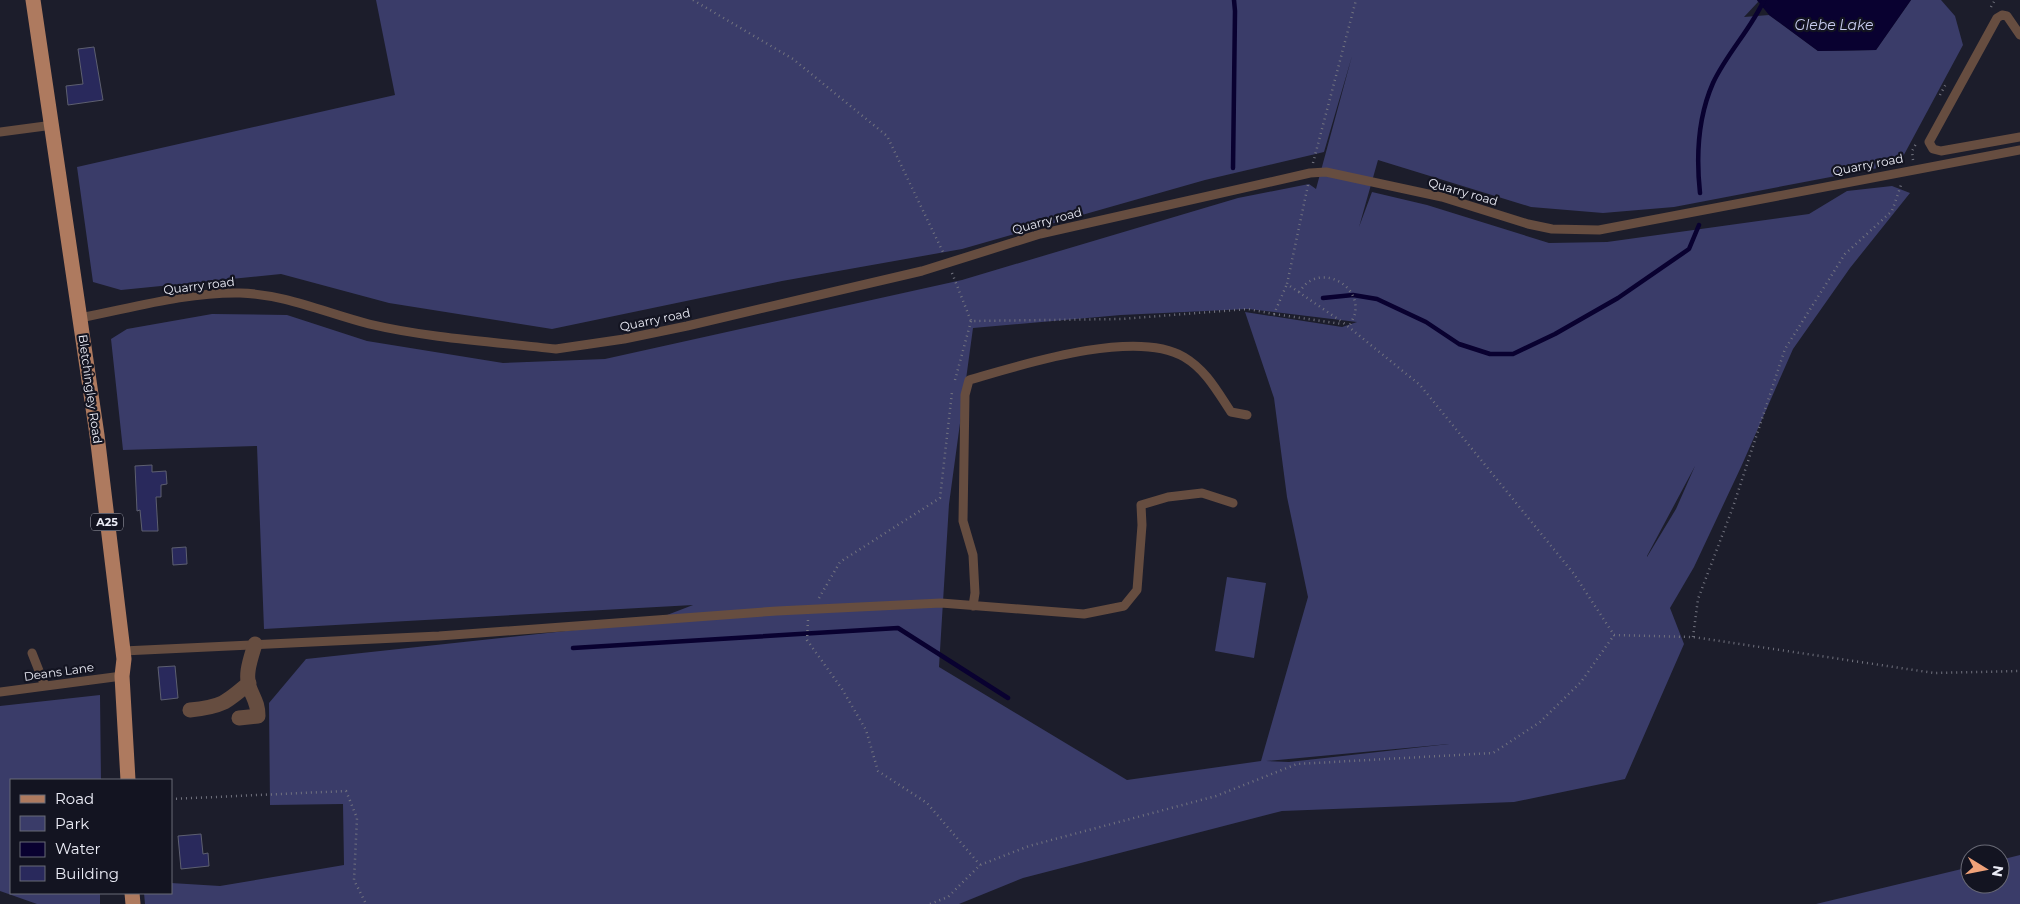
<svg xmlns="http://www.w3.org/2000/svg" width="2020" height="904" font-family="Montserrat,sans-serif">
<rect width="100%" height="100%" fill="#1c1d2b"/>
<path fill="#3a3c69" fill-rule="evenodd" d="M 376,0 L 1757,0 L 1758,2 L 1744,17 L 1769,15 L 1818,51 L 1876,50 L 1911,0 L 1941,0 L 1955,16 L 1963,45 L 1899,164 L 1674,207 L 1603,213 L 1531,207 L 1378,160 L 1359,227 L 1372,192 L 1427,205 L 1549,243 L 1607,242 L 1809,214 L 1847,191 L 1892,186 L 1910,193 L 1850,268 L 1793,349 L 1741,467 L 1694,567 L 1670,608 L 1684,644 L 1625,779 L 1514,802 L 1282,811 L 1023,878 L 959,904 L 145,904 L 144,893 L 171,893 L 171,883 L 220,886 L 344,865 L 343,804 L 270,805 L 269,703 L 306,659 L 649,622 L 693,605 L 264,629 L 257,446 L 123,450 L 111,339 L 127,329 L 212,314 L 287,315 L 367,341 L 503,363 L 605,359 L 962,280 L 1238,198 L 1309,184 L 1316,189 L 1352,56 L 1324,152 L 1205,180 L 962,249 L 782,281 L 552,329 L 389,303 L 281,274 L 121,290 L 93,282 L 77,167 L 395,95 ZM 1248,309 L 1357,322 L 1342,327 L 1245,312 L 1274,398 L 1287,497 L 1308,597 L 1261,761 L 1127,780 L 939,667 L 949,504 L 973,328 L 1121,315 ZM 1695,466 L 1676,509 L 1647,557 L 1647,556 ZM 1449,744 L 1289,762 L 1266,761 Z
M 1227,577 L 1266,583 L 1254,658 L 1215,651 Z
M 100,695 L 101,780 L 11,780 L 11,893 L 100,893 L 100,904 L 37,904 L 0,891 L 0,706 Z
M 2020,855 L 2020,904 L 1816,904 L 1970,867 L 1970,884 L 2000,884 L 2000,860 Z"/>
<path fill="#090130" d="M 1757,0 L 1911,0 L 1876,50 L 1818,51 L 1769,15 Z"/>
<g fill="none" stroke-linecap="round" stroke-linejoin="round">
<path stroke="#090130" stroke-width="4.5" d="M 1233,168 L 1235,11 L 1234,0
M 1700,193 C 1696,156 1698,117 1713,83 C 1727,53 1751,29 1764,0
M 1323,298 L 1353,295 L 1377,299 L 1426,322 L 1459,344 L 1490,354 L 1513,354 L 1555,334 L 1618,298 L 1689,249 L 1699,225
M 573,648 L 898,628 L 1008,698"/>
</g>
<path fill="#29295c" stroke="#5d5f70" d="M 94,47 L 103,100 L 68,105 L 66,86 L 83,84 L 78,49 Z
M 152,465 L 152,472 L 166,471 L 167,484 L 161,485 L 161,497 L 156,497 L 158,531 L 142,531 L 140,510 L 137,511 L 135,466 Z
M 186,547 L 187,564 L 173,565 L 172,548 Z
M 175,666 L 178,698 L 161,700 L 158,667 Z
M 201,834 L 203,854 L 208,853 L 209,866 L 181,869 L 178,836 Z"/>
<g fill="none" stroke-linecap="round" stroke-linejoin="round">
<path stroke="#72737f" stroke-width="2.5" stroke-dasharray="1 4" stroke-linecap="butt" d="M 693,0 L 793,59 L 887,136 L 943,252
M 1991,7 L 1995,0
M 1940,95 L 1947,82
M 1913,160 L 1912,151 L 1917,142
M 1313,163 L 1356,0
M 1308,185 L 1287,284 L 1345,324 L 1420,385 L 1574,574 L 1614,635 L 1693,637 L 1934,673 L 2020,671
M 952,273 L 971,321 L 1121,319 L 1248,309 L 1274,314 L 1287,284
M 1299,292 C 1302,288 1306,283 1310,281 C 1331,269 1360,289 1355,313 C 1354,317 1351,323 1349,327
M 1274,314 L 1342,324
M 955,380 L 971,321
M 819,598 L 840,562 L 940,498 L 952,392
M 808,620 L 807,640 L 842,689 L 866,730 L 878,771 L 927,803 L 980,865
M 1693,637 L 1698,599 L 1733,507 L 1785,349 L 1845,254 L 1892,211 L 1901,185
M 171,799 L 346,791 L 357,818 L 354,880 L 366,904
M 930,904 L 948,897 L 980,865 L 1029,846 L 1216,796 L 1297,764 L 1493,753 L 1540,722 L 1581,682 L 1614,635"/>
<path stroke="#664d40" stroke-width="9" d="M 2020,35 L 2007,16 L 2002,15 L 1997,18 L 1929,142 L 1933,149 L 1941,151 L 2020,137
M 0,132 L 53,125
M 80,318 C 132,308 187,292 240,293 C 284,294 326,313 369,324 C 428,338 495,342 556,349 L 624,339 L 687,326 L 922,271 L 1040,234 L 1310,173 L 1326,172 L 1442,197 L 1528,224 L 1552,229 L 1599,230 L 2020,150
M 973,606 L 975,593 L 973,555 L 963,521 L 965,395 L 969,380 C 1021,365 1135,328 1184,357 C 1206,370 1217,391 1231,412 L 1247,415
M 123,651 L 439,636 L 777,611 L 941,603 L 1084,614 L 1124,606 L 1137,590 L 1142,525 L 1141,505 L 1168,497 L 1202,493 L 1233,503
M 32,653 L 45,686
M 0,692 L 122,676"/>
<path stroke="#664d40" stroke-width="15" d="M 190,710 C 221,707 226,703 249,683
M 239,718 L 258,716 C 258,704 254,699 250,689 C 244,675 251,658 255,644"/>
<path stroke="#ae7a5f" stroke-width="15" d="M 33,0 L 97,435 L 124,659 L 122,676 L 128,780
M 132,893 L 133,904"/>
</g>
<g text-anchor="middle" stroke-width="4.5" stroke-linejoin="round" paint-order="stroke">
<rect fill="#131421" stroke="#aaabb6" stroke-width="1" x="91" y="513.5" width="32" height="17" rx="4"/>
<g font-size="11" font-weight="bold" fill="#ebecf6">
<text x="107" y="526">A25</text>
</g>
<g font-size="12" fill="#ebecf6" stroke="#131421">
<text transform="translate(1868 165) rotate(-11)" y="4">Quarry road</text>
<text transform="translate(1463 192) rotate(16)" y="4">Quarry road</text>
<text transform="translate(1047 221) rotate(-15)" y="4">Quarry road</text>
<text transform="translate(199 286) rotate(-7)" y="4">Quarry road</text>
<text transform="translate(655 320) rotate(-12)" y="4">Quarry road</text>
<text transform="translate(90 389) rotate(82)" y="4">Bletchingley Road</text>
<text transform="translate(59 672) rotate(-8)" y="4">Deans Lane</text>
</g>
<g font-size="14" font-style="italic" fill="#c9cdf0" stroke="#131421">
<text x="1834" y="30">Glebe Lake</text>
</g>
</g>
<rect x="10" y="779" width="162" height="115" fill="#131421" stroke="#696a76"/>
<rect x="20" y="795" width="25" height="8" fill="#ae7a5f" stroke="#696a76"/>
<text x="55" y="804" font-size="15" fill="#ebecf6">Road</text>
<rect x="20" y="816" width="25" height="15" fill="#3a3c69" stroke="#696a76"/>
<text x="55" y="829" font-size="15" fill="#ebecf6">Park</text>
<rect x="20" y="842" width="25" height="15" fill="#090130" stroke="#696a76"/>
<text x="55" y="854" font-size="15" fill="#ebecf6">Water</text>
<rect x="20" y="866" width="25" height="15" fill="#29295c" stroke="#696a76"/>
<text x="55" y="879" font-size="15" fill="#ebecf6">Building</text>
<g transform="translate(1985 869) rotate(100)"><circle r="24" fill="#131421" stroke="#696a76"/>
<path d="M0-4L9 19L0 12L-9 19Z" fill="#f0a279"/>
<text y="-8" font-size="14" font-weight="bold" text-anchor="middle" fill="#ebecf6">N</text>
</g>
</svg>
